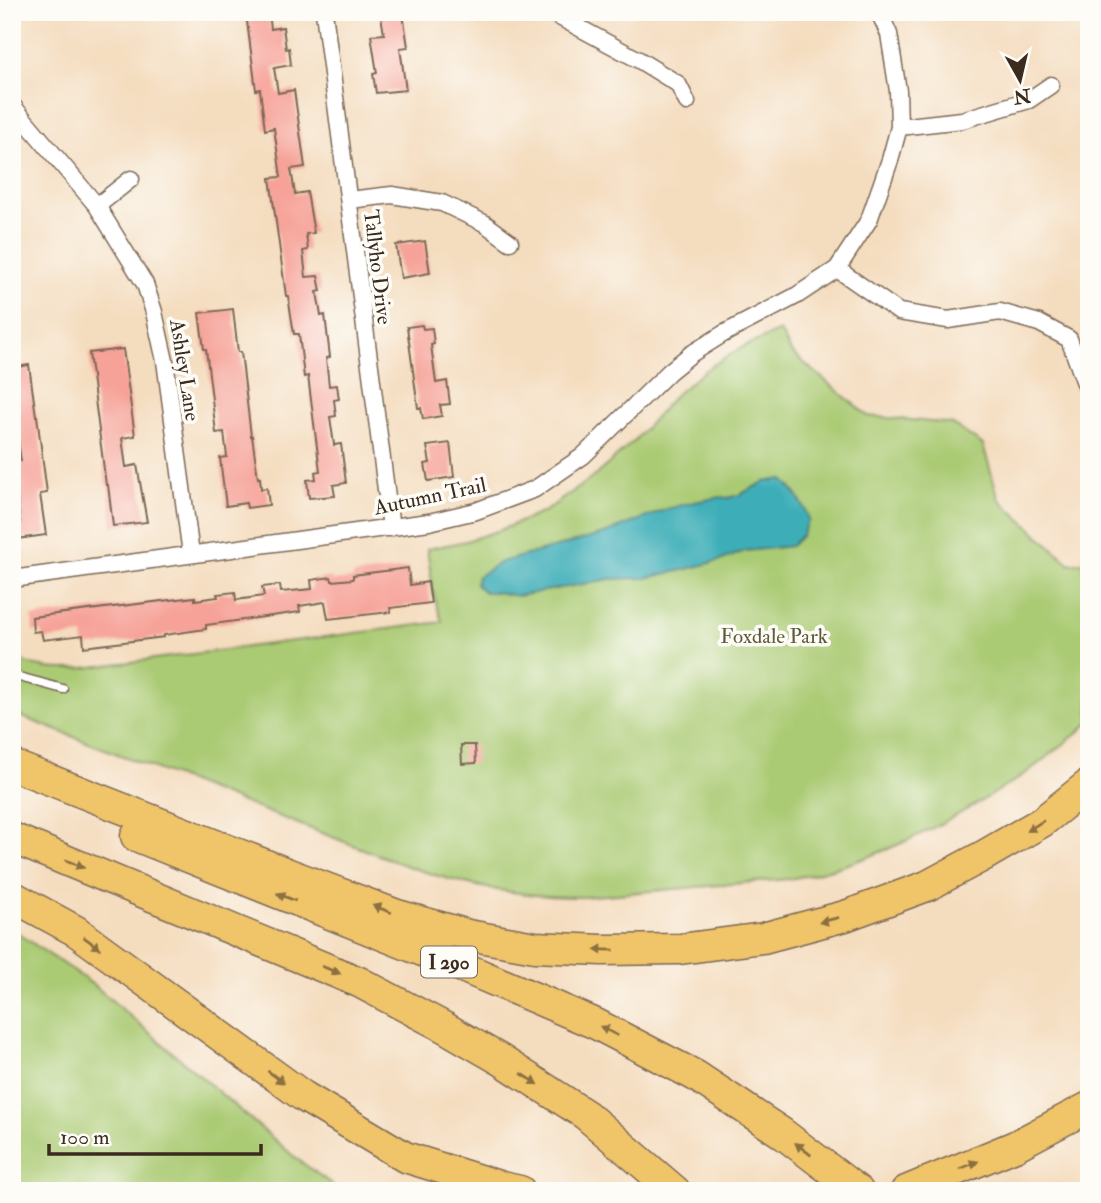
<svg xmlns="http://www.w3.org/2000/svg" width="1101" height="1203" font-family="'IM FELL Double Pica',serif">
<rect width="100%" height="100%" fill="#fdfcf7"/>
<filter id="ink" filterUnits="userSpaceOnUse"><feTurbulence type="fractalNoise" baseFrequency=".0143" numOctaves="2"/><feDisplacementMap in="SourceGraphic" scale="14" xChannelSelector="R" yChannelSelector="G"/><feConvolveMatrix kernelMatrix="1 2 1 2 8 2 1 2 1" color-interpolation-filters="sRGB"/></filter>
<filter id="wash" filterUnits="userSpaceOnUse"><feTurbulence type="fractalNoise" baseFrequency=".00686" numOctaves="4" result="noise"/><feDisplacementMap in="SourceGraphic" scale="28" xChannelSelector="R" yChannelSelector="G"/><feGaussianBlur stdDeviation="1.57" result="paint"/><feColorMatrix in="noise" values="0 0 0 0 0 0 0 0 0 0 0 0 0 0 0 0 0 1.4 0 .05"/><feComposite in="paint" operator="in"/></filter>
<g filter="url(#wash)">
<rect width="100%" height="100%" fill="#f4dcbe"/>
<path fill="#aaca73" stroke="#727a48" stroke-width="2" d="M 780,331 L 791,352 L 868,416 L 952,424 L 983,445 L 999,499 L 1070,564 L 1089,561 L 1089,722 L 1079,732 C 1055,750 1032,771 1006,786 C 939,828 867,865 789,879 L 583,897 C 524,898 462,885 407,866 L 12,713 L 12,656 C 35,670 58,670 84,668 L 442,622 L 434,596 L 427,549 L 466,541 L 500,530 L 544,512 L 596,475 L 635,440 L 674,396 L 705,370 L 741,348 Z
M 12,929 L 95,986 L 297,1159 L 341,1191 L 12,1191 Z"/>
<path fill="#3daeb8" stroke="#3c6c6b" stroke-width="2" d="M 782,479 C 795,490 803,503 809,519 L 802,535 L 791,546 L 745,551 L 722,560 L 683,570 L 646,578 L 610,579 L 518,596 L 495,592 L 485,592 L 476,585 L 477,577 L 501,562 L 604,534 L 667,509 L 694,502 L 721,497 L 728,498 L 739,495 L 764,482 Z"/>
<g id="blocks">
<path fill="#f6a298" d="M 260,12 L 269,12 L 271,29 L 283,27 L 286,49 L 289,48 L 291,65 L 274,68 L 278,93 L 294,90 L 305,167 L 291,169 L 295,194 L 307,192 L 314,233 L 306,234 L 308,250 L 303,251 L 306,277 L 318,276 L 321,291 L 317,292 L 321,316 L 325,315 L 330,357 L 326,358 L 329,386 L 337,385 L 339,399 L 334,400 L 336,416 L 330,417 L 334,445 L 341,444 L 346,483 L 333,485 L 335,496 L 309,498 L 307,480 L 316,479 L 315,472 L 320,471 L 308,376 L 304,377 L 299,334 L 294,334 L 288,296 L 286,296 L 270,178 L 281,177 L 274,128 L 265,130 L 260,89 L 256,90 L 246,14 Z
M 403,14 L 408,47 L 400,48 L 406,90 L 376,93 L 373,74 L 377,73 L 371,35 L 384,34 L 381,16 Z
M 425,241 L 430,273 L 401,278 L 396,245 Z
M 233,309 L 238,352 L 241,352 L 251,436 L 252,436 L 258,478 L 260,477 L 261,489 L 267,488 L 269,505 L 247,508 L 246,503 L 226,506 L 220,458 L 227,457 L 224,432 L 216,433 L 206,349 L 204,349 L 199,313 Z
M 422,325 L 423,329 L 432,328 L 434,344 L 431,345 L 436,383 L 447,381 L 450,404 L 440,405 L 442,416 L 423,419 L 421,408 L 418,408 L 407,327 Z
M 123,349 L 135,436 L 122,438 L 126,467 L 137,465 L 147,522 L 113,526 L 108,485 L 106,485 L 89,353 Z
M 29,365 L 36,416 L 37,416 L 47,493 L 40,494 L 46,535 L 17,539 L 15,524 L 20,523 L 17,497 L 13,498 L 12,462 L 21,461 L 17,434 L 12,435 L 12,368 Z
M 450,443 L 454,477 L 428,481 L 425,464 L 430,463 L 427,446 Z
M 408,568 L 410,585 L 428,582 L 431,603 L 390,608 L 391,612 L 328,619 L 325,602 L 299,606 L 300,612 L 206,625 L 206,629 L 164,635 L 164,637 L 84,647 L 83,635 L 43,640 L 41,631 L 33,632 L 32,617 L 195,597 L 195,600 L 218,597 L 217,594 L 235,592 L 236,600 L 264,596 L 262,587 L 280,585 L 281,592 L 312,589 L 311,580 L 331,577 L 332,581 L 353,579 L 353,575 Z
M 461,745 L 475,745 L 476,763 L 462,764 Z"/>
</g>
</g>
<g filter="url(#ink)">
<use href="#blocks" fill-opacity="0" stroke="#7c6856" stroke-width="2"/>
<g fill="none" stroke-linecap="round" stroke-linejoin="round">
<g stroke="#7c6856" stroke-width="11">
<path id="service" d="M 12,675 L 63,689"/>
</g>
<g stroke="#7c6856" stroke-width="19">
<path id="minor" d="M 324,12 L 391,528
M 550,12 L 639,60 L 678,84 L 687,102
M 12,105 L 97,206 L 145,284 L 154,312 L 165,361 L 191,554
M 899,127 L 962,120 L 1029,100 L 1051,85
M 349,200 L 392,195 L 442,203 L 484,223 L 510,242
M 97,206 L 131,179
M 837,269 L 899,312 L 948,320 L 1000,312 L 1039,323 L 1069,339 L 1089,394
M 12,579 L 429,522 L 476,511 L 535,489 L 583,456 L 670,371 L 691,354 L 723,334 L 796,296 L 837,269 L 869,220 L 890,160 L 899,127 L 898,91 L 889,34 L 879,12"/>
</g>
<g stroke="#7c6856" stroke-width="33">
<path id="motorway" d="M 12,765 L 289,874 L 397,915 L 468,935 L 535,947 L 602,950 L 680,949 L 763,938 L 845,916 L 927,886 L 985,855 L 1042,822 L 1089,784
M 136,836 L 460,966 L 596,1024 L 696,1076 L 782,1133 L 858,1191
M 12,838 L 359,982 L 444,1027 L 501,1060 L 586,1115 L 675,1191
M 12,896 L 76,931 L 303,1096 L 405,1157 L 502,1187 L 520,1191
M 906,1191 L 1015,1146 L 1089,1107"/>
</g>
<use href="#service" stroke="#fff" stroke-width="8"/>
<use href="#minor" stroke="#fff" stroke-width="16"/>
<use href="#motorway" stroke="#f0c469" stroke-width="30"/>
</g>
<defs><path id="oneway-solid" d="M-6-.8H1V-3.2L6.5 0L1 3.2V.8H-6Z" transform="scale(1.75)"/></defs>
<g fill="#8c6f40">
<use href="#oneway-solid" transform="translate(1035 826) rotate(148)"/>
<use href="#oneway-solid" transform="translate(75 864) rotate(23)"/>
<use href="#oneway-solid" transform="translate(286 897) rotate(-158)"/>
<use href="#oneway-solid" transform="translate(382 909) rotate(-159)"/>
<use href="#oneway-solid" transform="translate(829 920) rotate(165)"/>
<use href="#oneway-solid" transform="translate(92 943) rotate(36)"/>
<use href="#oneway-solid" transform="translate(604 950) rotate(-179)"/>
<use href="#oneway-solid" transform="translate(331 970) rotate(22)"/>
<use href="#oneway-solid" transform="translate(609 1031) rotate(-152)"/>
<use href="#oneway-solid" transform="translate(276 1077) rotate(36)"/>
<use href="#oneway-solid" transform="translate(530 1079) rotate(33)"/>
<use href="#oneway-solid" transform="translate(803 1149) rotate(-142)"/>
<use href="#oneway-solid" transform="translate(969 1165) rotate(-22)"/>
</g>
</g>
<g text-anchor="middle" stroke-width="7" stroke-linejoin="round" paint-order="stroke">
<rect fill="#fdfcf7" stroke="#75695f" stroke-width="2" x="421" y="946.5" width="56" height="31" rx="5"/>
<g font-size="19" font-weight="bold" fill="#3b2a1e">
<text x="449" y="969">I 290</text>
</g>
<g font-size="21" fill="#3b2a1e" stroke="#fdfcf7">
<text transform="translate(378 267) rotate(83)" y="7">Tallyho Drive</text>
<text transform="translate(185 370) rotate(81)" y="7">Ashley Lane</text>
<text transform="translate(430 496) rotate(-12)" y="7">Autumn Trail</text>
</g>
<g font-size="21" fill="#5c5a38" stroke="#fdfcf7">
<text x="774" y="643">Foxdale Park</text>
</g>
</g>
<rect width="1101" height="1203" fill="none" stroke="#fdfcf7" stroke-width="42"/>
<g transform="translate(1020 80) rotate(172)" stroke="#fdfcf7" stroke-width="5" paint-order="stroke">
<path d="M0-5L12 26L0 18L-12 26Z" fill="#3b2a1e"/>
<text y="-10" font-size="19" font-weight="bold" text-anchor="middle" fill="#3b2a1e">N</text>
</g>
<path d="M49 1144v10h212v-10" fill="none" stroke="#3b2a1e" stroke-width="3.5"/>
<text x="60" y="1144" font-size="21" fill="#3b2a1e" stroke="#fdfcf7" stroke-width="5" paint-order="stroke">100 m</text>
</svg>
